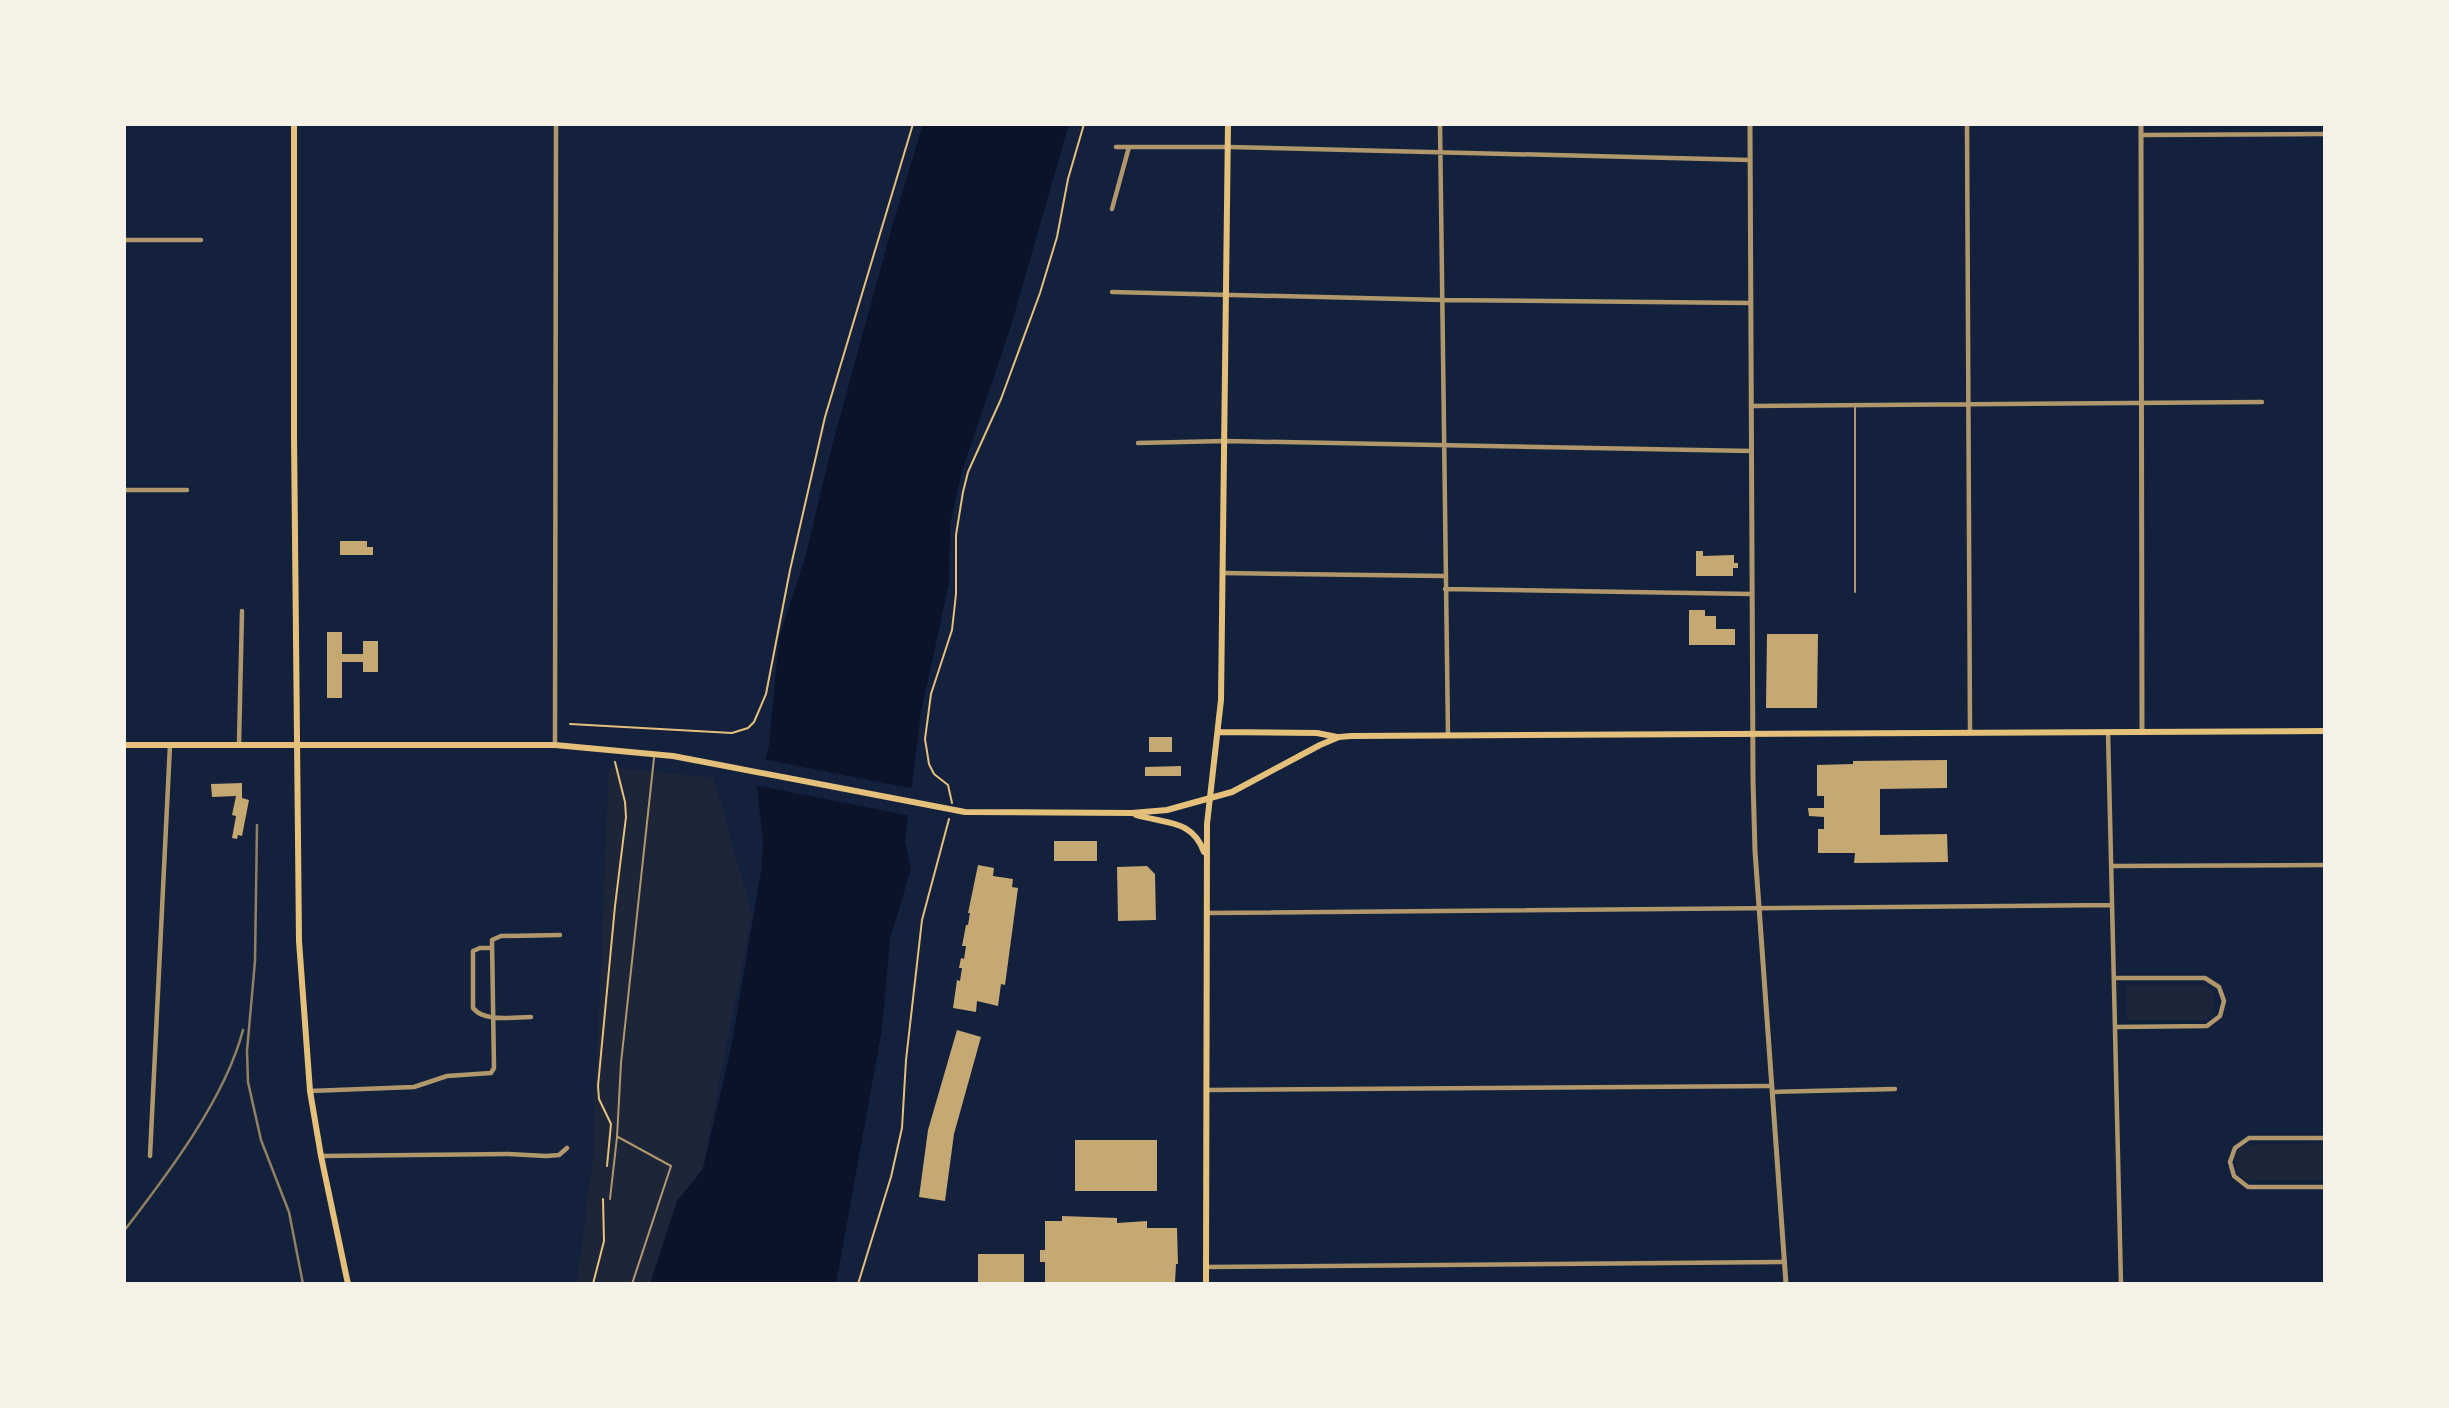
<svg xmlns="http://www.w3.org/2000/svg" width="2449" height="1408" font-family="Lato,sans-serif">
<rect width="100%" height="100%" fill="#14213d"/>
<path fill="#1d2539" d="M 609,767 L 714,778 L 752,915 L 680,1284 L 577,1284 L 593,1158 Z
M 2127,985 L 2206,985 L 2213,993 L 2213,1014 L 2205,1020 L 2127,1020 Z
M 2325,1143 L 2325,1180 L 2252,1180 L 2243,1179 C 2233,1169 2233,1153 2244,1145 Z"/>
<path fill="#0b132b" d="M 923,124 L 1069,124 L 1011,326 L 962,471 L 950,525 L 949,583 L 921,712 L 905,841 L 911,869 L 890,939 L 882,1029 L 836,1284 L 650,1284 L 677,1201 L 703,1169 L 731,1048 L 762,866 L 763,841 L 757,788 L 769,746 L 779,638 L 806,554 L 832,446 L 893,223 Z"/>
<path fill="#14213d" d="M 762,759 L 915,789 L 911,816 L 754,785 Z"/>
<path fill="#c6a872" d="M 340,541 L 367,541 L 367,547 L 373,547 L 373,555 L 340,555 Z
M 1696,551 L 1703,551 L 1703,556 L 1734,555 L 1734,563 L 1738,563 L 1738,568 L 1733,568 L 1733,576 L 1696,576 Z
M 1689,610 L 1705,610 L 1705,616 L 1716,616 L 1716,629 L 1735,629 L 1735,645 L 1689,645 Z
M 327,632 L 342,632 L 342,654 L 363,654 L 363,641 L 378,641 L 378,672 L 363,672 L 363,662 L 342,662 L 342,698 L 327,698 Z
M 1767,634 L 1818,634 L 1817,708 L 1766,708 Z
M 1149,737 L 1172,737 L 1172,752 L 1149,752 Z
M 1947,760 L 1947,788 L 1880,789 L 1880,835 L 1947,834 L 1948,862 L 1854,863 L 1855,853 L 1818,853 L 1818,829 L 1824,829 L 1824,817 L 1809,816 L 1808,808 L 1824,808 L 1824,796 L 1817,796 L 1817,765 L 1853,764 L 1853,761 Z
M 1181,766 L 1181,776 L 1145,776 L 1145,767 Z
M 242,783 L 242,798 L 249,800 L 242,836 L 238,835 L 237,839 L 232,838 L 236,816 L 232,815 L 236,796 L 212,797 L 211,784 Z
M 1054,841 L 1097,841 L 1097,861 L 1054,861 Z
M 978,865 L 994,868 L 993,876 L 1013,879 L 1012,887 L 1018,888 L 1005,985 L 1001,984 L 998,1006 L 977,1001 L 976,1012 L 953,1008 L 957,980 L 960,981 L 962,968 L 959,968 L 961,958 L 964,959 L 966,946 L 962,946 L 966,925 L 968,925 L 970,913 L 968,913 Z
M 1147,866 L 1155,874 L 1156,920 L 1118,921 L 1117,867 Z
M 957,1030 L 981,1037 L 954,1134 L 945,1201 L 919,1197 L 928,1130 Z
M 1075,1140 L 1157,1140 L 1157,1191 L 1075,1191 Z
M 1062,1216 L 1117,1218 L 1117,1223 L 1147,1221 L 1147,1228 L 1177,1228 L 1178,1264 L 1176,1264 L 1175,1283 L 1045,1284 L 1045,1262 L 1040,1262 L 1040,1250 L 1045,1250 L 1045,1221 L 1062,1221 Z
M 978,1254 L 1024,1254 L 1024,1284 L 978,1284 Z"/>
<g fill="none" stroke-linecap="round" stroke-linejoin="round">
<path stroke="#e5c07b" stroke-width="2" d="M 570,724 L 732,733 L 748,728 L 754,722 L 766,694 L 790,570 L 825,417 L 913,124
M 952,803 L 948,785 L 934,774 L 929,764 L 925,739 L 931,694 L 952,630 L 956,594 L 956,535 L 963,492 L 968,472 L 1001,399 L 1040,293 L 1057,237 L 1068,179 L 1084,124
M 607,1166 L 611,1124 L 599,1099 L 598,1086 L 615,906 L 626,817 L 625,802 L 615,762
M 593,1284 L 604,1241 L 603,1199
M 858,1284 L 891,1177 L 902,1128 L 906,1060 L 922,920 L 949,819"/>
<path stroke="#b1986c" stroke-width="2" d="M 1855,592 L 1855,407
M 618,1137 L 671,1166 L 632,1284
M 610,1199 L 617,1137 L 621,1063 L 654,758"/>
<path stroke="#b1986c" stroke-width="4.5" d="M 1440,124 L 1448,735
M 1967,124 L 1970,733
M 2141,135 L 2325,134
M 1116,147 L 1228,147 L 1750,160
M 1112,209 L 1129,147
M 124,240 L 201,240
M 1112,292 L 1442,300 L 1751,303
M 1751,406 L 2262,402
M 1138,443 L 1225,441 L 1751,451
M 124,490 L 187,490
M 1223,573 L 1445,576
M 1445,589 L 1751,594
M 2108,732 L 2121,1284
M 239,744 L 242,611
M 555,745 L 556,124
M 2111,866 L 2325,865
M 1207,913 L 2112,905
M 492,948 L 480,948 L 473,951 L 473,1008 C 485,1023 513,1017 531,1017
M 2114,978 L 2205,978 L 2219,987 L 2224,1001 L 2220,1016 L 2207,1026 L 2115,1027
M 1206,1090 L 1772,1086
M 310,1091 L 414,1087 L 447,1076 L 491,1073 L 494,1068 L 492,940 L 501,936 L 560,935
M 1772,1092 L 1895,1089
M 2325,1138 L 2249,1138 L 2235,1148 L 2230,1162 L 2234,1176 L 2248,1187 L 2325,1187
M 150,1156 L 170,745
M 321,1156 L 508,1154 L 546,1156 L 559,1155 L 567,1148
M 1206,1267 L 1785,1262"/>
<path stroke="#b1986c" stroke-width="5" d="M 1750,124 L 1753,780 L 1755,851 L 1786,1284
M 2141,124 L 2142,731"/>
<path stroke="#e5c07b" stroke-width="6" d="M 294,124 L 294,435 L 299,941 L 310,1091 L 321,1156 L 348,1284
M 1218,732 L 1317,733 L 1337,737
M 124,745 L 555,745 L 673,756 L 965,812 L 1132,813 L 1167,810 L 1232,792 L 1320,745 L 1339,737 L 1351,736 L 2325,731
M 1136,815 C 1166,824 1192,819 1204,852
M 1206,1284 L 1207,824 L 1221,700 L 1228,124"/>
<path stroke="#918062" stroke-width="2.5" d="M 257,825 L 255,961 L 247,1051 L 248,1082 L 261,1140 L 289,1212 L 303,1284
M 124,1231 C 167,1175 225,1099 243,1030"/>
</g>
<rect width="2449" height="1408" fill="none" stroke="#f6f1e7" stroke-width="252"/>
</svg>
